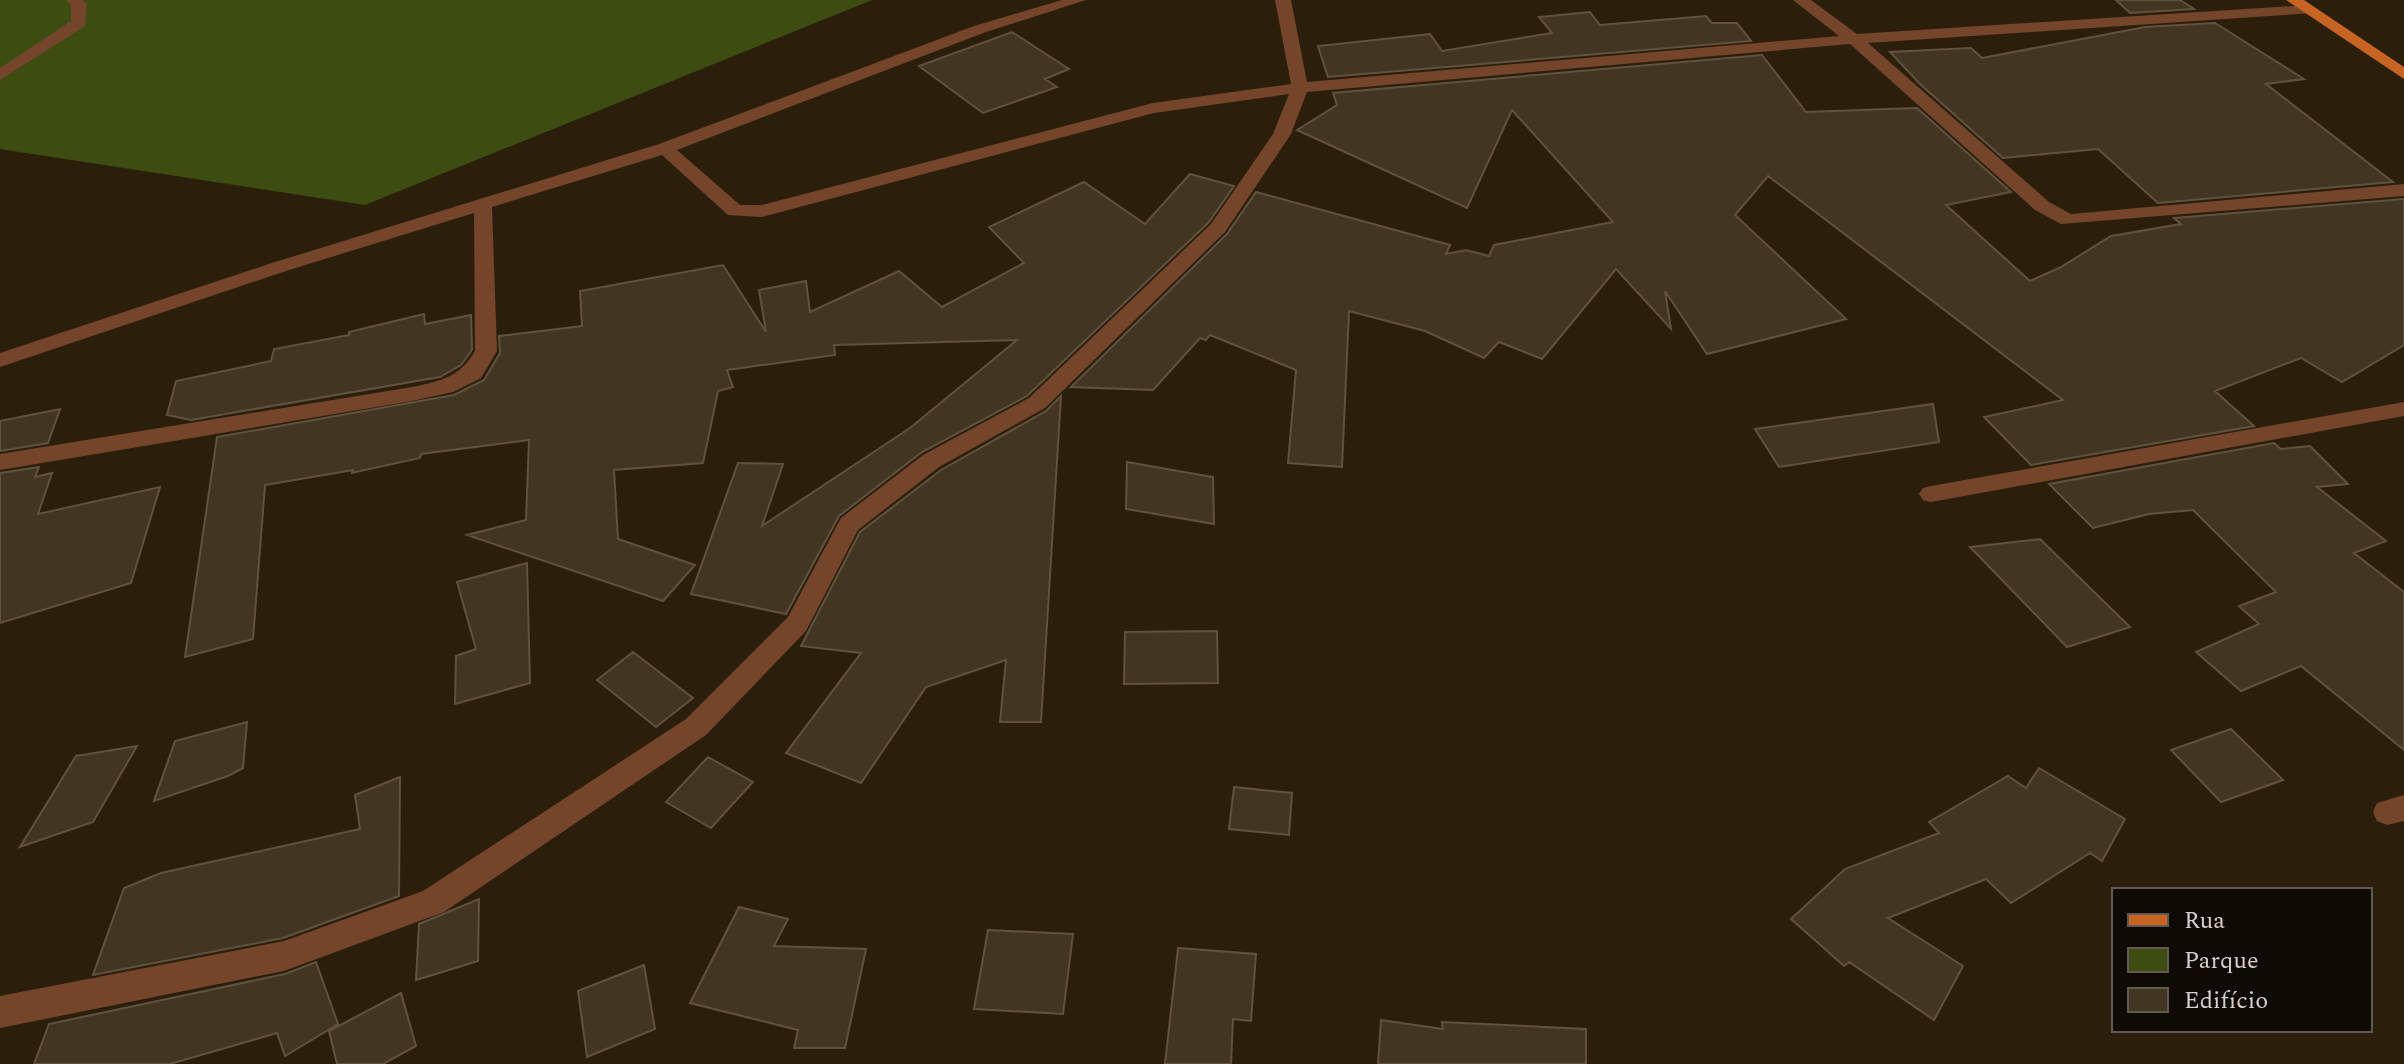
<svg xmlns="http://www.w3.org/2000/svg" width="2404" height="1064" font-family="Spectral,serif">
<rect width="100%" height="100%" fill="#2b1f0c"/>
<path fill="#3d4d12" d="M 0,0 L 872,0 L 365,205 L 0,149 Z"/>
<path fill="#423522" stroke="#60523e" stroke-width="2" d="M 2116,0 L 2180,0 L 2194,9 L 2130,13 Z
M 1590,12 L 1600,25 L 1706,16 L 1712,23 L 1737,23 L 1751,41 L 1328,77 L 1318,46 L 1430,34 L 1442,51 L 1552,33 L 1539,17 Z
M 2215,23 L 2304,79 L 2266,84 L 2393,182 L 2158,203 L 2098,149 L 2003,158 L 1920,84 L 1890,52 L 1971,48 L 1982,58 L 2145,27 Z
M 1012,32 L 1069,69 L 1045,79 L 1057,87 L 983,113 L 919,66 Z
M 1762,55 L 1806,112 L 1917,108 L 2011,192 L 1946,205 L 2030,281 L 2061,267 L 2111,236 L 2181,224 L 2174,218 L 2404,199 L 2404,345 L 2342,382 L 2301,358 L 2215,391 L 2254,426 L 2031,465 L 1984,417 L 2063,400 L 1768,176 L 1735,215 L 1846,319 L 1707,354 L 1665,291 L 1671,329 L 1616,269 L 1542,359 L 1499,342 L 1484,358 L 1425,331 L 1349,311 L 1342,467 L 1288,463 L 1296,370 L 1210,335 L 1206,340 L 1200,338 L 1153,390 L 1071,387 L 1227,234 L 1256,192 L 1450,245 L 1446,254 L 1466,250 L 1489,256 L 1494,245 L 1613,222 L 1512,110 L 1467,208 L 1297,130 L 1337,105 L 1333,93 Z
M 1190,174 L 1234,186 L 1209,222 L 1027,396 L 922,452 L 839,516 L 786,614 L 691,594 L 738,463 L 783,464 L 762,526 L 910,428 L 1017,340 L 834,345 L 835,355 L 727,370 L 733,387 L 718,391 L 703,463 L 614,470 L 618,539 L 695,565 L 663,601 L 467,535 L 526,520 L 529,440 L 421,454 L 420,458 L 352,473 L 353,470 L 265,485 L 253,639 L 185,657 L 217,437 L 454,395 L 484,380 L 500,353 L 499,336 L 582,326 L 580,291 L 723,265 L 766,332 L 759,290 L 806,281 L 810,312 L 899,271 L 942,307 L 1024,263 L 989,227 L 1084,182 L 1145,224 Z
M 424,314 L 425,324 L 471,315 L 472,350 L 461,365 L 440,377 L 191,420 L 167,415 L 176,381 L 271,361 L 274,349 L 349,335 L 349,332 Z
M 1061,396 L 1041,722 L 1000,722 L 1006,660 L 926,687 L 861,783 L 786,753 L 861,653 L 801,646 L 860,532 L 941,470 L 1046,411 Z
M 1933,404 L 1939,442 L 1779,467 L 1755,429 Z
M 60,409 L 48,443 L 0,451 L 0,421 Z
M 2274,443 L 2281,449 L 2310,446 L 2348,484 L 2317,487 L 2386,541 L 2354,553 L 2404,592 L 2404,750 L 2301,666 L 2241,691 L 2196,652 L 2259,624 L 2239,606 L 2276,592 L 2193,510 L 2149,514 L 2093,528 L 2049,484 Z
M 1127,462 L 1213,477 L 1214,524 L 1126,509 Z
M 39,467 L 35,477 L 52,473 L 38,514 L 160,487 L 131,583 L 0,623 L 0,473 Z
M 2040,539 L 2130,627 L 2067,647 L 1970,547 Z
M 527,563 L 530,683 L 455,704 L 456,656 L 476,649 L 457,582 Z
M 1217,631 L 1218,683 L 1124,684 L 1125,632 Z
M 633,652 L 693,698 L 656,727 L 597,680 Z
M 247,722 L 243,768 L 228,776 L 154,801 L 175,741 Z
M 2231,729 L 2283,780 L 2221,802 L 2171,750 Z
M 137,746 L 93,822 L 20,847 L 76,756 Z
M 708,757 L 753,782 L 711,828 L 666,802 Z
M 2039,768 L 2125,819 L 2102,861 L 2090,853 L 2011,903 L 1986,879 L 1888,918 L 1963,966 L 1934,1020 L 1849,962 L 1844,966 L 1791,919 L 1845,869 L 1939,833 L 1929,822 L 2008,776 L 2026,788 Z
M 400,777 L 399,896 L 283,938 L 93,975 L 124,888 L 161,873 L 360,829 L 355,795 Z
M 1234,787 L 1292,793 L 1289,835 L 1229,829 Z
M 479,899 L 478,961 L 416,980 L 419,924 Z
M 739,907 L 788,919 L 774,946 L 866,949 L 845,1048 L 794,1048 L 798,1030 L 690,1003 Z
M 988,930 L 1073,934 L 1063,1014 L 974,1009 Z
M 1178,948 L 1256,954 L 1251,1021 L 1233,1019 L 1231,1064 L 1165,1064 Z
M 316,962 L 338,1024 L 285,1056 L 277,1033 L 170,1064 L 34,1064 L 49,1024 L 285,974 Z
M 644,965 L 655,1029 L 587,1057 L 578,991 Z
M 401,993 L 416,1046 L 383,1064 L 337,1064 L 329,1031 Z
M 1381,1020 L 1443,1029 L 1442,1022 L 1586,1029 L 1586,1064 L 1378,1064 Z"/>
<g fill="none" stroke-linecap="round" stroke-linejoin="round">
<path fill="#74452a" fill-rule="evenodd" d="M 66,0 L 83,0 L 87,4 L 85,26 L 0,80 L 0,68 L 71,21 L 71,5 Z
M 1062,0 L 1086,0 L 986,32 L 677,150 L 740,205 L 762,205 L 1153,103 L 1291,84 L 1275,0 L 1291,0 L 1307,82 L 1839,36 L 1793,0 L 1811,0 L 1857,34 L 2308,5 L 2316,10 L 2313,13 L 1868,43 L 2049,202 L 2071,214 L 2404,184 L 2404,196 L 2061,224 L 2035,210 L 1850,44 L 1307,92 L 1291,134 L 1225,232 L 1045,408 L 939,467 L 858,530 L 806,631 L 706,735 L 444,912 L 284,971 L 0,1028 L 0,996 L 284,941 L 423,891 L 686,719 L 788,617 L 841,518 L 923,455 L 1029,398 L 1211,224 L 1273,134 L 1289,94 L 1154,113 L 762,217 L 728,215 L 662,155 L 492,207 L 497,351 L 481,378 L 453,392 L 412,401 L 0,470 L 0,454 L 412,387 C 441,381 460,377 475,351 L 474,213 L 286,271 L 0,367 L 0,353 L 272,263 L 659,144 L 974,26 Z
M 2404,402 L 2404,416 L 1931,502 L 1923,500 L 1919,494 L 1923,488 L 1931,486 Z
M 2404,795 L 2404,821 L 2387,825 L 2377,821 L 2373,812 L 2377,803 Z"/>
<path fill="#c76423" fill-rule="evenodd" d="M 2286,0 L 2304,0 L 2404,67 L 2404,79 Z"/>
</g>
<rect x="2112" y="888" width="260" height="144" fill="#0f0a04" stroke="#605a52" stroke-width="2"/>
<rect x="2128" y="914" width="40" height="12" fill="#c76423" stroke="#605a52" stroke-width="2"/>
<text x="2184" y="928" font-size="24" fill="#d9d1c6">Rua</text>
<rect x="2128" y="948" width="40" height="24" fill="#3d4d12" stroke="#605a52" stroke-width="2"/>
<text x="2184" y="968" font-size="24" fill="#d9d1c6">Parque</text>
<rect x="2128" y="988" width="40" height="24" fill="#423522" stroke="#605a52" stroke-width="2"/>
<text x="2184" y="1008" font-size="24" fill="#d9d1c6">Edifício</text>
</svg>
